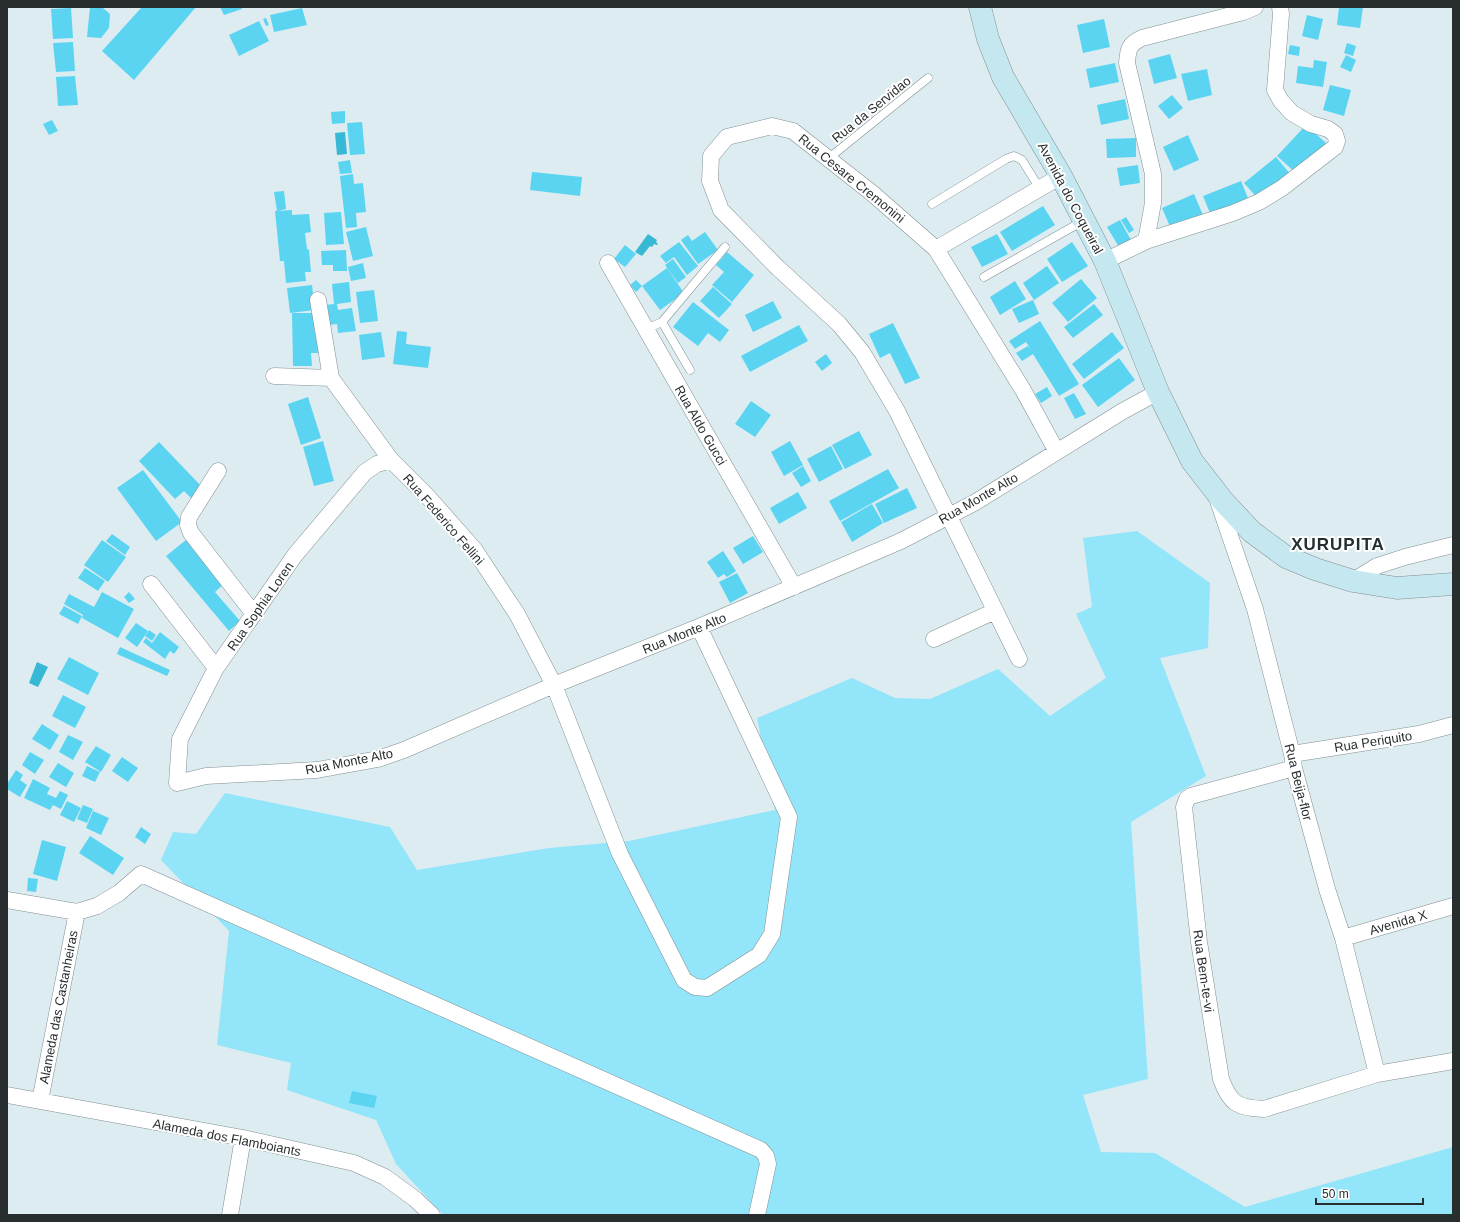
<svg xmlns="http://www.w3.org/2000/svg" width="1460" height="1222" font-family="Helvetica,sans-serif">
<rect width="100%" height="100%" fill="#ddecf0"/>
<path fill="#93e5fa" d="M 1137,531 L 1210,583 L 1208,648 L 1160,658 L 1206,776 L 1131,822 L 1148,1079 L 1083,1095 L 1101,1152 L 1155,1153 L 1245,1207 L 1453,1147 L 1453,1215 L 443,1215 L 396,1164 L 376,1120 L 287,1090 L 291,1063 L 217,1045 L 229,931 L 161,860 L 173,832 L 196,834 L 225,793 L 390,827 L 417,870 L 549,848 L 629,841 L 775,810 L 757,718 L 852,678 L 895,698 L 930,699 L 998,669 L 1050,716 L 1106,678 L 1076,614 L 1092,607 L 1083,538 Z"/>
<path fill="#37b8d4" d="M 345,132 L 347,154 L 337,155 L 335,133 Z
M 648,234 L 657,240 L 656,242 L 658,244 L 657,245 L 654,244 L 652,247 L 650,246 L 642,256 L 635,252 Z
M 37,662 L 48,667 L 38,687 L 29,683 Z"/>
<path fill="#5ad4f1" d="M 90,7 L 103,8 L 110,14 L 109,28 L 101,38 L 87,37 Z
M 142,7 L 196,7 L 134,80 L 102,51 Z
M 220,7 L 241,7 L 242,9 L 224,15 Z
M 1339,7 L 1363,7 L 1360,28 L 1337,25 Z
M 71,8 L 73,38 L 53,39 L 51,9 Z
M 302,8 L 307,25 L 274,32 L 270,15 Z
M 1307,15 L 1323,19 L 1318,40 L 1302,36 Z
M 266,18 L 269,25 L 266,26 L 263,19 Z
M 1104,19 L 1110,47 L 1083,53 L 1077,25 Z
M 259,21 L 269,41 L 239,56 L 229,35 Z
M 73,42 L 75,71 L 56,72 L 53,43 Z
M 1347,43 L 1356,46 L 1353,56 L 1344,53 Z
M 1290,45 L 1300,47 L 1299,56 L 1288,54 Z
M 1170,54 L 1177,78 L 1154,84 L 1148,60 Z
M 1346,55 L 1356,60 L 1351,72 L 1340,67 Z
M 1314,60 L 1327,62 L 1323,87 L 1296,83 L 1298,66 L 1313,68 Z
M 1115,63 L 1119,82 L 1090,88 L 1086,69 Z
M 1207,69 L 1212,95 L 1188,101 L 1181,74 Z
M 75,76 L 78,105 L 58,106 L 56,77 Z
M 1330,85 L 1351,90 L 1344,116 L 1323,110 Z
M 1172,95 L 1183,108 L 1169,119 L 1158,106 Z
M 1125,99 L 1129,119 L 1101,125 L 1097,105 Z
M 345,111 L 345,123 L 332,124 L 331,112 Z
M 52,120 L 58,131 L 49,135 L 43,124 Z
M 362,122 L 365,154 L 350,155 L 347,123 Z
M 1306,125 L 1326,143 L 1297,174 L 1277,156 Z
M 1188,135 L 1199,160 L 1174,171 L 1163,147 Z
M 1136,138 L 1136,157 L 1107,158 L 1106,139 Z
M 1276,157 L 1291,175 L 1260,201 L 1244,183 Z
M 350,160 L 352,173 L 340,174 L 338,162 Z
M 1138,165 L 1140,183 L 1120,186 L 1117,168 Z
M 532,172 L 582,177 L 580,196 L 530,190 Z
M 353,174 L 354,184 L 363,183 L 366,212 L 356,213 L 357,227 L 346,228 L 340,176 Z
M 1241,181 L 1250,203 L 1212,218 L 1203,196 Z
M 284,191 L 286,209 L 277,211 L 274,192 Z
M 1194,194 L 1203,215 L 1171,229 L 1162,208 Z
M 1043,206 L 1055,225 L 1012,251 L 1000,232 Z
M 292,210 L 292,215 L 309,214 L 311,232 L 305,233 L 307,249 L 309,250 L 311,272 L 305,272 L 306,281 L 286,283 L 284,261 L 280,261 L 275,211 Z
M 341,212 L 344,244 L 326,245 L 324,213 Z
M 1126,217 L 1134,230 L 1129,233 L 1121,220 Z
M 1120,220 L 1131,240 L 1119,247 L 1107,227 Z
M 366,227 L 373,256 L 353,261 L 346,232 Z
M 705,232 L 718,250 L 698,264 L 681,240 L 688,235 L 692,241 Z
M 997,234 L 1008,254 L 982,267 L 971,247 Z
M 679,242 L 698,266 L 687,275 L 674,257 L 666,263 L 660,256 Z
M 1072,242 L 1088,266 L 1062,282 L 1047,259 Z
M 625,245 L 636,254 L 625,267 L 614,259 Z
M 346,250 L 347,271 L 333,271 L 333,265 L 322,265 L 321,251 Z
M 727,252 L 754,275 L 732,302 L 712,285 L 724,272 L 716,265 Z
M 673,259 L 686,277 L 678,283 L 665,265 Z
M 363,263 L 366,278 L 351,281 L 348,267 Z
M 1047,266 L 1059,283 L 1034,300 L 1023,283 Z
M 667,268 L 684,293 L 660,310 L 642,286 Z
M 1081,279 L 1097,298 L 1068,322 L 1052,303 Z
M 636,280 L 642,286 L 636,292 L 630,285 Z
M 1015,281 L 1026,299 L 1000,315 L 990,297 Z
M 349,282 L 351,302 L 337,304 L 338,310 L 352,308 L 356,331 L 338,333 L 337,324 L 329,325 L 326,305 L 334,304 L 332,284 Z
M 312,285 L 315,310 L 290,313 L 287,288 Z
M 713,287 L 732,304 L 719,318 L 700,301 Z
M 374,290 L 378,321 L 360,323 L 356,292 Z
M 1033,300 L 1039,314 L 1019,323 L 1012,309 Z
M 773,301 L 782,318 L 753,332 L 745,315 Z
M 693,302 L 729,330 L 720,342 L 708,333 L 698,346 L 673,327 Z
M 1094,304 L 1103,315 L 1073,338 L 1064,327 Z
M 292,313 L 317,313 L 318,353 L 311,353 L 312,366 L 293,366 Z
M 1040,321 L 1079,384 L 1059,396 L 1033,354 L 1022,361 L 1016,353 L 1028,346 L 1031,350 L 1026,342 L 1015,349 L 1009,341 Z
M 893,323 L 920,378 L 905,384 L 890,353 L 880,358 L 869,334 Z
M 799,325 L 808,341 L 750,372 L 741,356 Z
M 397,331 L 407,332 L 406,344 L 431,347 L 428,368 L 393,364 Z
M 381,332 L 385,357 L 362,360 L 359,335 Z
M 1112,332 L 1124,348 L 1084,379 L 1072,364 Z
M 826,354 L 832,363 L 822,371 L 815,362 Z
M 1119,358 L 1135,380 L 1098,407 L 1082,385 Z
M 1047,387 L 1052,396 L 1041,403 L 1035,394 Z
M 1074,393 L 1086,414 L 1075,419 L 1064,398 Z
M 308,397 L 321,438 L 301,445 L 288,404 Z
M 751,401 L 771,415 L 755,437 L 735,424 Z
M 859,431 L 872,455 L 845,469 L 832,445 Z
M 323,441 L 334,481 L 314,486 L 303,447 Z
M 790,441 L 803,465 L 784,476 L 771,452 Z
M 159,442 L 203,488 L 192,499 L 184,491 L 175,499 L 139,461 Z
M 831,446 L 843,469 L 819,482 L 807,459 Z
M 803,466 L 811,481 L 801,487 L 792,473 Z
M 888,469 L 899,488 L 840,521 L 829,501 Z
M 143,470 L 182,522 L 156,541 L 117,488 Z
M 907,488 L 917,508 L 884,523 L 875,504 Z
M 798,492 L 807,508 L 779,524 L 770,508 Z
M 872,504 L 883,523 L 852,542 L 841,522 Z
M 112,534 L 130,547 L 125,555 L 106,541 Z
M 753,536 L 763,552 L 743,564 L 733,548 Z
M 102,540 L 126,557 L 108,582 L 84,565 Z
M 186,540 L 224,584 L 215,592 L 240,621 L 229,631 L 166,556 Z
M 723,551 L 736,571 L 727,577 L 724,574 L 718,578 L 707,562 Z
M 85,568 L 105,581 L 98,591 L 78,578 Z
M 737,573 L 748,593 L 730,603 L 719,582 Z
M 102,592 L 134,609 L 118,638 L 82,618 L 83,615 L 64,604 L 69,594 L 94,607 Z
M 129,592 L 135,599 L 129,603 L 124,597 Z
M 64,606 L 82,616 L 78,624 L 59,614 Z
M 136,623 L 148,631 L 137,647 L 125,638 Z
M 149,630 L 156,635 L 152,641 L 145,636 Z
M 160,632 L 179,647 L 174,654 L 170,651 L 165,659 L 143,642 L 146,638 L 152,643 Z
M 120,647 L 170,670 L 167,676 L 117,654 Z
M 69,657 L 99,673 L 88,695 L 57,679 Z
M 63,695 L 86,707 L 75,728 L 52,716 Z
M 42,724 L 59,735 L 50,750 L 32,739 Z
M 68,735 L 83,742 L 73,760 L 59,752 Z
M 96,746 L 111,755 L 101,772 L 85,762 Z
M 30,752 L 44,760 L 35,774 L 22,765 Z
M 122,757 L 138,768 L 128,782 L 112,771 Z
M 58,763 L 74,773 L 66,787 L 49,777 Z
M 87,766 L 100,772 L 95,782 L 82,776 Z
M 16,770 L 23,775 L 20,780 L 27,785 L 20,797 L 7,789 L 7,784 Z
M 33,779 L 50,788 L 47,794 L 56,798 L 60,791 L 68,795 L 61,809 L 53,805 L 50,810 L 24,798 Z
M 67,801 L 81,808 L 74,822 L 60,815 Z
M 83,805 L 93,809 L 87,823 L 77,819 Z
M 93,811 L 109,818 L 101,835 L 86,828 Z
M 141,827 L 151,834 L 145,844 L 135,837 Z
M 90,836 L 124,858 L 113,875 L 79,853 Z
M 42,840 L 66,847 L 57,881 L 33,874 Z
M 28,878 L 38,879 L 36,892 L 27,891 Z
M 352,1091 L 377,1096 L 374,1108 L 349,1103 Z"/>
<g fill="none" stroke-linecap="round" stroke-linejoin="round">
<g stroke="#818f93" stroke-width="9">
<path id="lane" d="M 829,158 L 928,78
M 932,204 L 1006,159 L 1014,156 L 1022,160 L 1040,189
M 984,277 L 1083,221
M 662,322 L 690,370
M 646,329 L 662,322 L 725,247"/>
</g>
<g stroke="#818f93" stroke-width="17">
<path id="street" d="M 1146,241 L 1233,213 L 1259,202 L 1282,188 L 1335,147 L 1337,141 L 1335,134 L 1328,129 L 1311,124 L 1292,113 L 1281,101 L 1275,90 L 1281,14 L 1280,7
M 936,249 L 1061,176
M 1105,261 L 1146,241 L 1153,203 L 1153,174 L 1127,63 C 1128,49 1129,44 1142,38 L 1243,12 L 1255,7
M 608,263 L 794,587
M 318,300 L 331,378
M 274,376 L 331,378 L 391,460 L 429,498 L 474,549 L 517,614 L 554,685 L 620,854 L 684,980 L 695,987 L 707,988 L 759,955 L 772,934 L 789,817 L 699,627
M 391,460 L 377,464 L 365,472 L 295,555 L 216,668 L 180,739 L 177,783 L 206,776 L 317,770 L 378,759 L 404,750 L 554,685 L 699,627 L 901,541 L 974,503 L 1123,411 L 1158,392
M 218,471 L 189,517 L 188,525 L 191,533 L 254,614
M 1217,498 L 1255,609 L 1292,754 L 1294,768 L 1327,889 L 1343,938 L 1377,1074
M 1353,581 L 1377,566 L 1405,557 L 1453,545
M 151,584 L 216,668
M 934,639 L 995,611
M 1019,659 L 897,411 L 862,352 L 839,324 L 778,268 L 721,210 L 710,181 L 711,156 L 727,137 L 772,126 L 793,131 L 872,193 L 936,249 L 1023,390 L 1057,452
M 1292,754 L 1419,734 L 1453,725
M 1294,768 L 1191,796 L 1187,799 L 1184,807 L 1199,942 L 1221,1079 C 1230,1104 1238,1108 1264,1109 L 1377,1074 L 1453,1061
M 7,900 L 77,912 L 97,906 L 119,893 L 141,874 L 761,1150 L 766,1156 L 768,1164 L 757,1215
M 1343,938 L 1453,906
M 7,1095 L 243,1138 L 354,1163 L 385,1177 L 415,1199 L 432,1215
M 40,1101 L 77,912
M 230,1215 L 243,1138"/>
</g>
<g stroke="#818f93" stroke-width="23">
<path id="secondary" d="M 980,7 L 988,39 L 1003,77 L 1061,176 L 1105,261 L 1158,392 L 1192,461 L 1223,501 L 1252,532 L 1286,557 L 1315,569 L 1353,581 L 1397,588 L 1453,584"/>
</g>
<use href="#lane" stroke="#fff" stroke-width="8"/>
<use href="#street" stroke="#fff" stroke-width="16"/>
<use href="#secondary" stroke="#c5e8f0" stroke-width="22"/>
</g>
<g text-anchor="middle" stroke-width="4" stroke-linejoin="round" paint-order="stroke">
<g font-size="13" fill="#282e2f" stroke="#fff">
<text transform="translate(871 109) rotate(-39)" y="5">Rua da Servidao</text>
<text transform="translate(852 178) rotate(39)" y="5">Rua Cesare Cremonini</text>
<text transform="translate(1071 198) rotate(62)" y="5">Avenida do Coqueiral</text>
<text transform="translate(701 425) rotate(60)" y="5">Rua Aldo Gucci</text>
<text transform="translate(978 498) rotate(-30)" y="5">Rua Monte Alto</text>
<text transform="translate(444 519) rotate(49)" y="5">Rua Federico Fellini</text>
<text transform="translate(260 606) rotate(-55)" y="5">Rua Sophia Loren</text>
<text transform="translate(684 633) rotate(-22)" y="5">Rua Monte Alto</text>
<text transform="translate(1373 741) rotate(-9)" y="5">Rua Periquito</text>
<text transform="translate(349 761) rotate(-11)" y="5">Rua Monte Alto</text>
<text transform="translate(1299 782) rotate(76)" y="5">Rua Beija-flor</text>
<text transform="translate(1398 922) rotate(-16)" y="5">Avenida X</text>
<text transform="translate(1204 971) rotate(82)" y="5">Rua Bem-te-vi</text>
<text transform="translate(58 1007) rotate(-79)" y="5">Alameda das Castanheiras</text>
<text transform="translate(227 1137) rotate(11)" y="5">Alameda dos Flamboiants</text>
</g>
<g font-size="17" font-weight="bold" letter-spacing="1" fill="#222e32" stroke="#fff">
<text x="1338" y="550">XURUPITA</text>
</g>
</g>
<rect width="1460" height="1222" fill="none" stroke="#282e2f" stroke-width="16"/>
<path d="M1316 1198v6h107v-6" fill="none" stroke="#282e2f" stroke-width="2"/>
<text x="1322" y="1198" font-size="12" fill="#282e2f" stroke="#ffffff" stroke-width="3" paint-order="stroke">50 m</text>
</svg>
